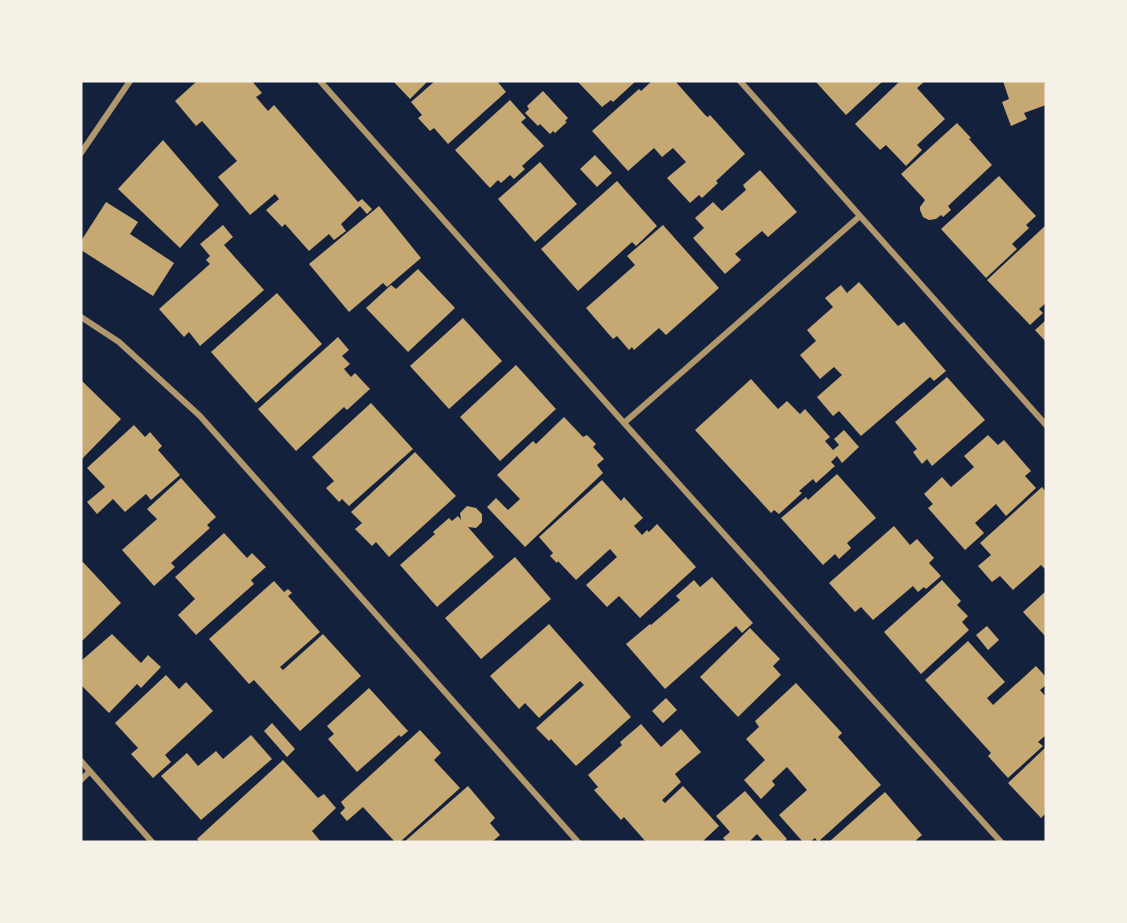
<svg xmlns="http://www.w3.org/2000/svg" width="1127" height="923" font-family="Karla,sans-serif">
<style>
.building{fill:#c6a872}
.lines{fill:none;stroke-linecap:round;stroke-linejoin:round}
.minor{stroke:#b1986c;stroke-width:6}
</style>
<rect width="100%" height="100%" fill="#14213d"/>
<path class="building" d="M197,81h55l10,12 -6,4 12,14 6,-6 84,97 4,-3 10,10 -5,5 -7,-8 -19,18 5,7 -12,9 -5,-6 -20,17 -24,-27 -3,3 -16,-17 13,-11 -4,-5 -25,21 -32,-38 19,-16 -35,-40 -6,5 -21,-25z
M393,81h35l-18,18z
M435,81h62l9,11 -58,52 -14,-16 -4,3 -12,-13 4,-3 -11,-13z
M580,81h56l-23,21 -2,-2 -9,7 -24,-25z
M652,81h23l31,35 2,1 2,-2 35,39 -29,27 2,2 -16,15 -3,-3 -9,8 -23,-25 19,-16 -13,-14 -11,9 -8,-9 -26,23 -36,-40 47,-42 2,2z
M815,81h68l-37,34z
M900,81h25l-8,7 28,31 -28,26 5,5 -16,16 -20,-21 -6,5 -25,-26z
M1003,81h43v24l-22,8 3,6 -16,7 -9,-24 7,-3z
M543,91l25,27 -3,3 2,1 -12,11 -2,-2 -3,3 -10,-10 -2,2 -13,-13 4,-4 -2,-3z
M510,100l16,18 -5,4 23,24 -22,20 3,3 -11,10 -4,-4 -9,8 -3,-3 -8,8 -35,-38z
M957,123l14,15 -2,1 23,26 -44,41 3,4 -8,7 -2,-2 -5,4 -7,1 -6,-3 -3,-7v-3l5,-7 -24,-26z
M163,140l56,65 -39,43 -62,-59z
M595,155l17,18 -15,14 -17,-18z
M540,162l37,42 -42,38 -37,-43z
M760,170l37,42 -29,25 -6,-6 -27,23 6,6 -16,14 -32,-36 11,-10 -9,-10 18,-16 9,9 24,-21 -3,-5z
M999,176l37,40 -10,9 3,3 -17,16 5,5 -31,29 -45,-49z
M617,181l40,45 -21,20 -4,-4 -54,49 -37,-42z
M106,202l32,20 -8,12 44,29 -21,33 -72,-46v-9z
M379,206l42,52 -34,29 -4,-4 -34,29 -40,-48z
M223,225l10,12 -9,8 40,45 -64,56 -11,-14 -5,5 -25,-28 51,-45 -4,-4 4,-4 -10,-12z
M663,225l56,63 -53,47 -7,-7 -25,22 -2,-3 -3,3 -12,-14 -4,3 -27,-31 49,-43 -8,-9z
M1046,225v78l-7,6 4,4 -13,12 -43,-45z
M418,269l37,39 -47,44 -42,-44 25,-23 5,4z
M859,282l39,44 6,-4 42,49 -12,10 -4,-4 -69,59 -22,-25 -6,5 -16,-19 25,-22 -8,-8 -14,12 -20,-24 16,-14 -9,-11 26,-23 -8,-9 16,-13 6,8z
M277,293l45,51 -66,59 -45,-51z
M463,318l39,43 -53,48 -39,-43z
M1046,320v22l-11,-12z
M338,337l11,13 -7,6 8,8 -6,5 7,8 4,-4 15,16 -23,21 -3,-3 -48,44 -38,-42z
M516,365l40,44 -56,52 -40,-44z
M947,377l38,43 -53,46 -5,-7 -5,5 -9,-12 4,-3 -22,-27z
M751,379l27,30 9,-8 13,13 5,-5 25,28 -5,4 8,9 6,-5 -5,-6 10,-9 15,17 -17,16 -5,-7 -6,6 4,4 -19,17 -3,-4 -14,12 3,2 -23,21 -5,-4 -3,3 -76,-83z
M81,380l40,39 -40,41z
M371,403l42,46 -64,57 -7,-7 -3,3 -13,-14 8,-7 -22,-24z
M564,417l19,20 4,-2 9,9 -3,3 11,12 -7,6 6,8 -78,74 -38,-40 9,-9 12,12 12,-11 -23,-24 36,-34 3,3z
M134,425l11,12 5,-5 12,14 -4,4 22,25 -29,25 -5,-6 -21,18 -12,-13 -16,15 -10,-12 18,-15 -18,-19z
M988,435l10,10 6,-5 27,31 -6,5 11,12 -30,28 -10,-12 -21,19 9,10 -19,17 -37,-42 5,-4 -9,-10 18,-17 9,10 23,-20 -10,-11z
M415,452l41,44 -67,61 -13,-15 -4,4 -17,-17 7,-6 -11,-11z
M837,474l39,44 -29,25 4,5 -12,11 -4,-5 -12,11 -42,-47 25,-21 2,3z
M181,478l35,39 -9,8 3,3 -39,35 4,4 -21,19 -32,-36 35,-31 -10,-10z
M602,480l19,21 3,-4 19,21 -9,8 8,9 5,-5 2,2 8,-8 39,43 -56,51 -21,-22 -12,11 -21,-22 31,-28 -7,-8 -34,31 -18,-19 -1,2 -7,-7 3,-3 -14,-16z
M1042,487l4,5v78l-5,-5 -28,25 -13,-14 -8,6 -14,-16 13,-11 -11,-12z
M467,506l9,2 6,6v8l-6,6 -8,-1 26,30 -57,50 -37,-42 35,-31 -2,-2 16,-14 3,3 6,-5 3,4 -1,-7z
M894,526l16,19 7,-6 17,19 -5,5 12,13 -15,13 -2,-2 -6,5 -5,-6 -40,34 -12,-13 -6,5 -26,-29z
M224,533l23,25 5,-5 14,14 -15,13 3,4 -58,51 -18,-20 17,-16 -20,-22z
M515,557l36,42 -70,60 -36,-41z
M83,562l38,41 -40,39v-79z
M712,577l41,46 -11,10 -6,-7 -71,63 -39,-45 24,-20 1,1 29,-25 -4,-4 18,-16 6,7z
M942,580l19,21 -4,4 11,11 -6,6 7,8 -48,44 -37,-42z
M274,581l10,11 4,-3 4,4 -4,3 32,36 -40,35 3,3 40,-36 38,42 -61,55 -46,-51 -5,4 -40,-45z
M1046,591v46l-23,-25z
M549,624l82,93 -55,49 -25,-27 -2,2 -13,-13 48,-43 -4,-4 -41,37 -14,-15 -6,6 -29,-33z
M987,626l12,14 -11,10 -12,-15z
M750,628l30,31 -7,7 8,9 -43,42 -38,-40z
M112,634l29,29 7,-8 13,12 -20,21 -4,-4 -28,29 -28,-28v-24z
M968,641l37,41 -18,16 6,7 43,-39 10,11v8l-6,5 6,7v38l-8,7 5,4 -35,32 -20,-22 3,-3 -66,-73z
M166,675l13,14 7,-7 27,29 -48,44 6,7 -18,16 -22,-24 7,-6 -23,-25z
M796,683l46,50 -4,4 43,48 -63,57 -3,-4 -5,4h-7l-24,-27 28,-25 -20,-23 -15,14 3,4 -14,14 -17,-19 21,-20 -19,-21 13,-12 -4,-6z
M369,688l39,43 -7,6 -2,-2 -42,37 -29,-33 6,-5 -7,-8z
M666,698l11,12 -14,13 -11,-12z
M272,723l23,26 -8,8 -23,-26z
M641,724l20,23 20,-18 20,23 -26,22 6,8 -19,18 3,3 18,-17 36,40 -17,16h-56l-22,-25 -3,3 -27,-30 4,-3 -10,-12 34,-30 -2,-3z
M420,730l21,23 -7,7 26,28 -60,54h-5l-32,-35 -16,14 -7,-8 5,-5 -4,-6z
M251,735l21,24 -71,61 -40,-44 26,-23 11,13 18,-15 7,8z
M1046,747v66l-5,5 -33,-35z
M283,760l35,38 6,-4 12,14 -24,23 9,11h-121l-3,-3z
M468,786l27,32 -5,5 10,12 -8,7h-88z
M745,791l42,48 -4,3h-19l-7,-8 -8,8h-22l-4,-4 7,-6 -14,-16z
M885,792l37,43 -8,7h-85z"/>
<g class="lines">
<path class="minor" d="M320,81l304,342 377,419
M740,81l306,344
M81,153l49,-72
M81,317l38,25 81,74 378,426
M624,423l236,-207
M81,761l71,81
M81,780l9,-9"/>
</g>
<rect width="1127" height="923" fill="none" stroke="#f6f1e7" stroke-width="165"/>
</svg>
